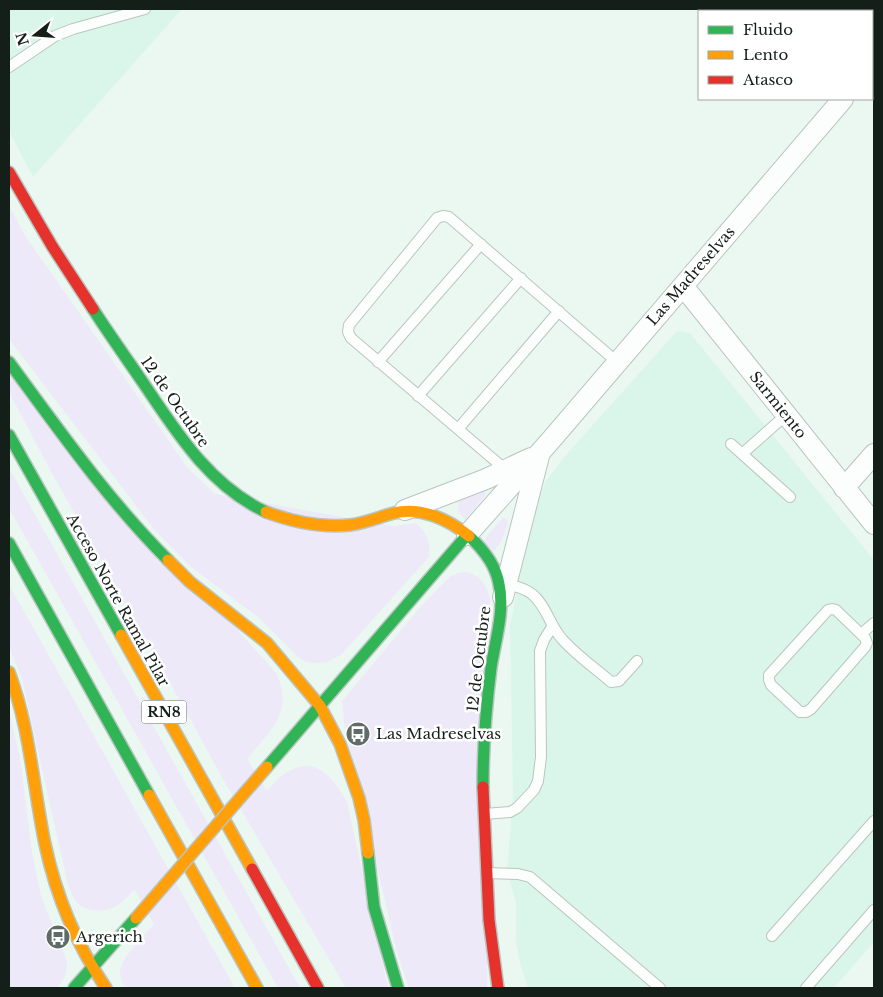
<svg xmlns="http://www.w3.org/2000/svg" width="883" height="997" font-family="'Libre Baskerville',serif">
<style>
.built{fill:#daf6ea}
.green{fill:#eee9f8}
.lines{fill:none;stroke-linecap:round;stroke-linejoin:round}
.lane-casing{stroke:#bac5c0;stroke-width:12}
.street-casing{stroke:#bac5c0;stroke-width:22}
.fast-casing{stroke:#bac5c0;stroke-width:14}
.slow-casing{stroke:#bac5c0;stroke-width:14}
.jam-casing{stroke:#bac5c0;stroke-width:14}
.lane{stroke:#fcfefd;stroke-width:10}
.street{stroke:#fcfefd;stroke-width:20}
.fast{stroke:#30b455;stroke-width:11}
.slow{stroke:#ff9f0a;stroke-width:11}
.jam{stroke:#e5322d;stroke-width:11}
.slow-bridge-casing{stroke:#bac5c0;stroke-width:14;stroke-linecap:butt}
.slow-bridge{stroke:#ff9f0a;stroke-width:11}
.labels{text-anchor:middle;stroke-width:5;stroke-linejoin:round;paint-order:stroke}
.shield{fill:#fff;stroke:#5a625f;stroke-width:1}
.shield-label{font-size:14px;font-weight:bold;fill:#141f1a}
.street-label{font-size:15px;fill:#141f1a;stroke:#fff}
.poi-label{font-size:15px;fill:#141f1a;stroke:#fff;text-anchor:start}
</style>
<rect width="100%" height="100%" fill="#ebf8f2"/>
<path class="built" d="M9,9h173l-149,168 -24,-46z
M677,331l13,2 184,227v382l-40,46h-306l-8,-25 -4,-21v-39l-9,-32 6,-75 -3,-170 18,-95 9,-28 9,-22 18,-24z"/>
<path class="green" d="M9,205l15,29 163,233 28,27 178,32 23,-3c11,9 15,21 13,34l-88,98 -14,7 -11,1 -10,-1 -9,-6 -38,-38 -68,-51 -38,-39 -144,-189z
M9,374l267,299c19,39 -6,57 -29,86l20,32c32,-38 57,-31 80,11l41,186h-42l-126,-214 -27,-50 -144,-256 -40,-76z
M9,468l291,520h-22l-269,-480z
M482,491l4,3 -21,26c-6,-7 -9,-11 -5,-21z
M503,517l5,4c-1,11 -7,22 -14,30l-11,-10z
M466,572c15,4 19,11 24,25l-3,391h-78l-12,-35 -53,-230 -2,-22 80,-96 27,-28 9,-4z
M9,585l20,35 206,368h-109c-3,-5 -6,-9 -6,-15 0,-15 24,-37 34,-49l-19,-34c-5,3 -9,9 -14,13 -12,9 -32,11 -44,0 -4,-5 -6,-12 -9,-18l-46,-206 -13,-32z
M9,711l11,47 12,94 9,44 26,65c0,12 -2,18 -10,27h-48z"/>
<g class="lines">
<defs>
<path id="lane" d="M9,67l46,-31 18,-7 72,-20
M378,362l103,-118
M418,396l103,-118
M458,429l101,-118
M731,444l59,53
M742,454l44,-39
M506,470l-155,-132 -3,-6 1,-7 88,-107 6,-2 6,1 168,145
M507,584c8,2 18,4 25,10 14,11 18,32 30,45 14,16 33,29 49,43l8,-1 18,-20
M832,609l4,1 29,28 2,5 -2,4 -54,62 -5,3h-6l-29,-27 -2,-5v-5l59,-65z
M861,634l13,-11
M484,814l26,-2 7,-4 17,-18 4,-9 3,-24 -1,-106 4,-11 8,-13
M487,873l31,1 12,3 130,111
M772,936l102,-115
M806,988l68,-78"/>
<path id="street" d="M872,66l2,-3
M683,286l191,238
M844,488l30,-34
M405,510l81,-31 45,-21
M467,535l84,-95 292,-341
M503,597l36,-141"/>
<path id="fast" d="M93,309c16,25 34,50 51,75 33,49 66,102 122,128
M9,362c50,68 99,138 159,198
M9,435l112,200
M469,536c14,13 27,30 30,48 6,28 -4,57 -8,84 -5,39 -8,79 -8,119
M9,543l140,252
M267,767l200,-232
M368,853l6,54 24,81
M74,988l62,-70"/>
<path id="slow" d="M266,512c27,10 55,16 84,13 16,-2 29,-8 44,-12 27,-7 55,7 75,23
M168,560l22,22 77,61 53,63 20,38 19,54 5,22 4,33
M121,635l131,234
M9,672c21,56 24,114 36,172 11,52 31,100 61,144
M149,795l108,193"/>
<path id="jam" d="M9,172l43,74 41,63
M483,787l6,133 9,68
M252,869l66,119"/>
</defs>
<use href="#lane" class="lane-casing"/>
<use href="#street" class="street-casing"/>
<use href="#fast" class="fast-casing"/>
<use href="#slow" class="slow-casing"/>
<use href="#jam" class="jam-casing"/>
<use href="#lane" class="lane"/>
<use href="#street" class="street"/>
<use href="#fast" class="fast"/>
<use href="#slow" class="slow"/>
<use href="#jam" class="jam"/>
<defs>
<path id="slow-bridge" d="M136,918l131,-151"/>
</defs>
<use href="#slow-bridge" class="slow-bridge-casing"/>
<use href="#slow-bridge" class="slow-bridge"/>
</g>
<defs>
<symbol id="bus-disc" viewBox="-11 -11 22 22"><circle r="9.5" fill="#5f6b66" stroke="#fff"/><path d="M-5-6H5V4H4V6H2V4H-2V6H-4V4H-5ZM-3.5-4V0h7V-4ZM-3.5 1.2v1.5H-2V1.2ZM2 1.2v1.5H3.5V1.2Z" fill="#fff"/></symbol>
</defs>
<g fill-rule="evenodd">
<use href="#bus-disc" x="344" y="720" width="28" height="28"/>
<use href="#bus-disc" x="44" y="923" width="28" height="28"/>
</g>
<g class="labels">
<rect class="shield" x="141.5" y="700.5" width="45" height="23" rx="4"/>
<g class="shield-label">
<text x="164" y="717">RN8</text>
</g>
<g class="street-label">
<text transform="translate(691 276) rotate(-49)" y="5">Las Madreselvas</text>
<text transform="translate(175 402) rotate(55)" y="5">12 de Octubre</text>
<text transform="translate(778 405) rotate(51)" y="5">Sarmiento</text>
<text transform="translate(118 600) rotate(61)" y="5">Acceso Norte Ramal Pilar</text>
<text transform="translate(479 659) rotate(-83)" y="5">12 de Octubre</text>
</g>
<g class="poi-label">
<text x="376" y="739">Las Madreselvas</text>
<text x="76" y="942">Argerich</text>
</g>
</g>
<rect width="883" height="997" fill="none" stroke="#141f1a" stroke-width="20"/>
<rect x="698" y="10" width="175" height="90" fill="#ffffff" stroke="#a1a5a3"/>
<rect x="708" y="26" width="25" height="8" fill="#30b455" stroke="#a1a5a3"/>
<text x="743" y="35" font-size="15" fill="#141f1a">Fluido</text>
<rect x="708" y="51" width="25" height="8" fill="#ff9f0a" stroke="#a1a5a3"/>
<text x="743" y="60" font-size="15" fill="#141f1a">Lento</text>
<rect x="708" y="76" width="25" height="8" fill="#e5322d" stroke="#a1a5a3"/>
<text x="743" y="85" font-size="15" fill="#141f1a">Atasco</text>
<g transform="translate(35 35) rotate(253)" stroke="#ffffff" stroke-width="4" paint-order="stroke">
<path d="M0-4L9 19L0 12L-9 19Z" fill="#141f1a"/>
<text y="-8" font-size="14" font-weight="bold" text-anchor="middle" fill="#141f1a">N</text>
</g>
</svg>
